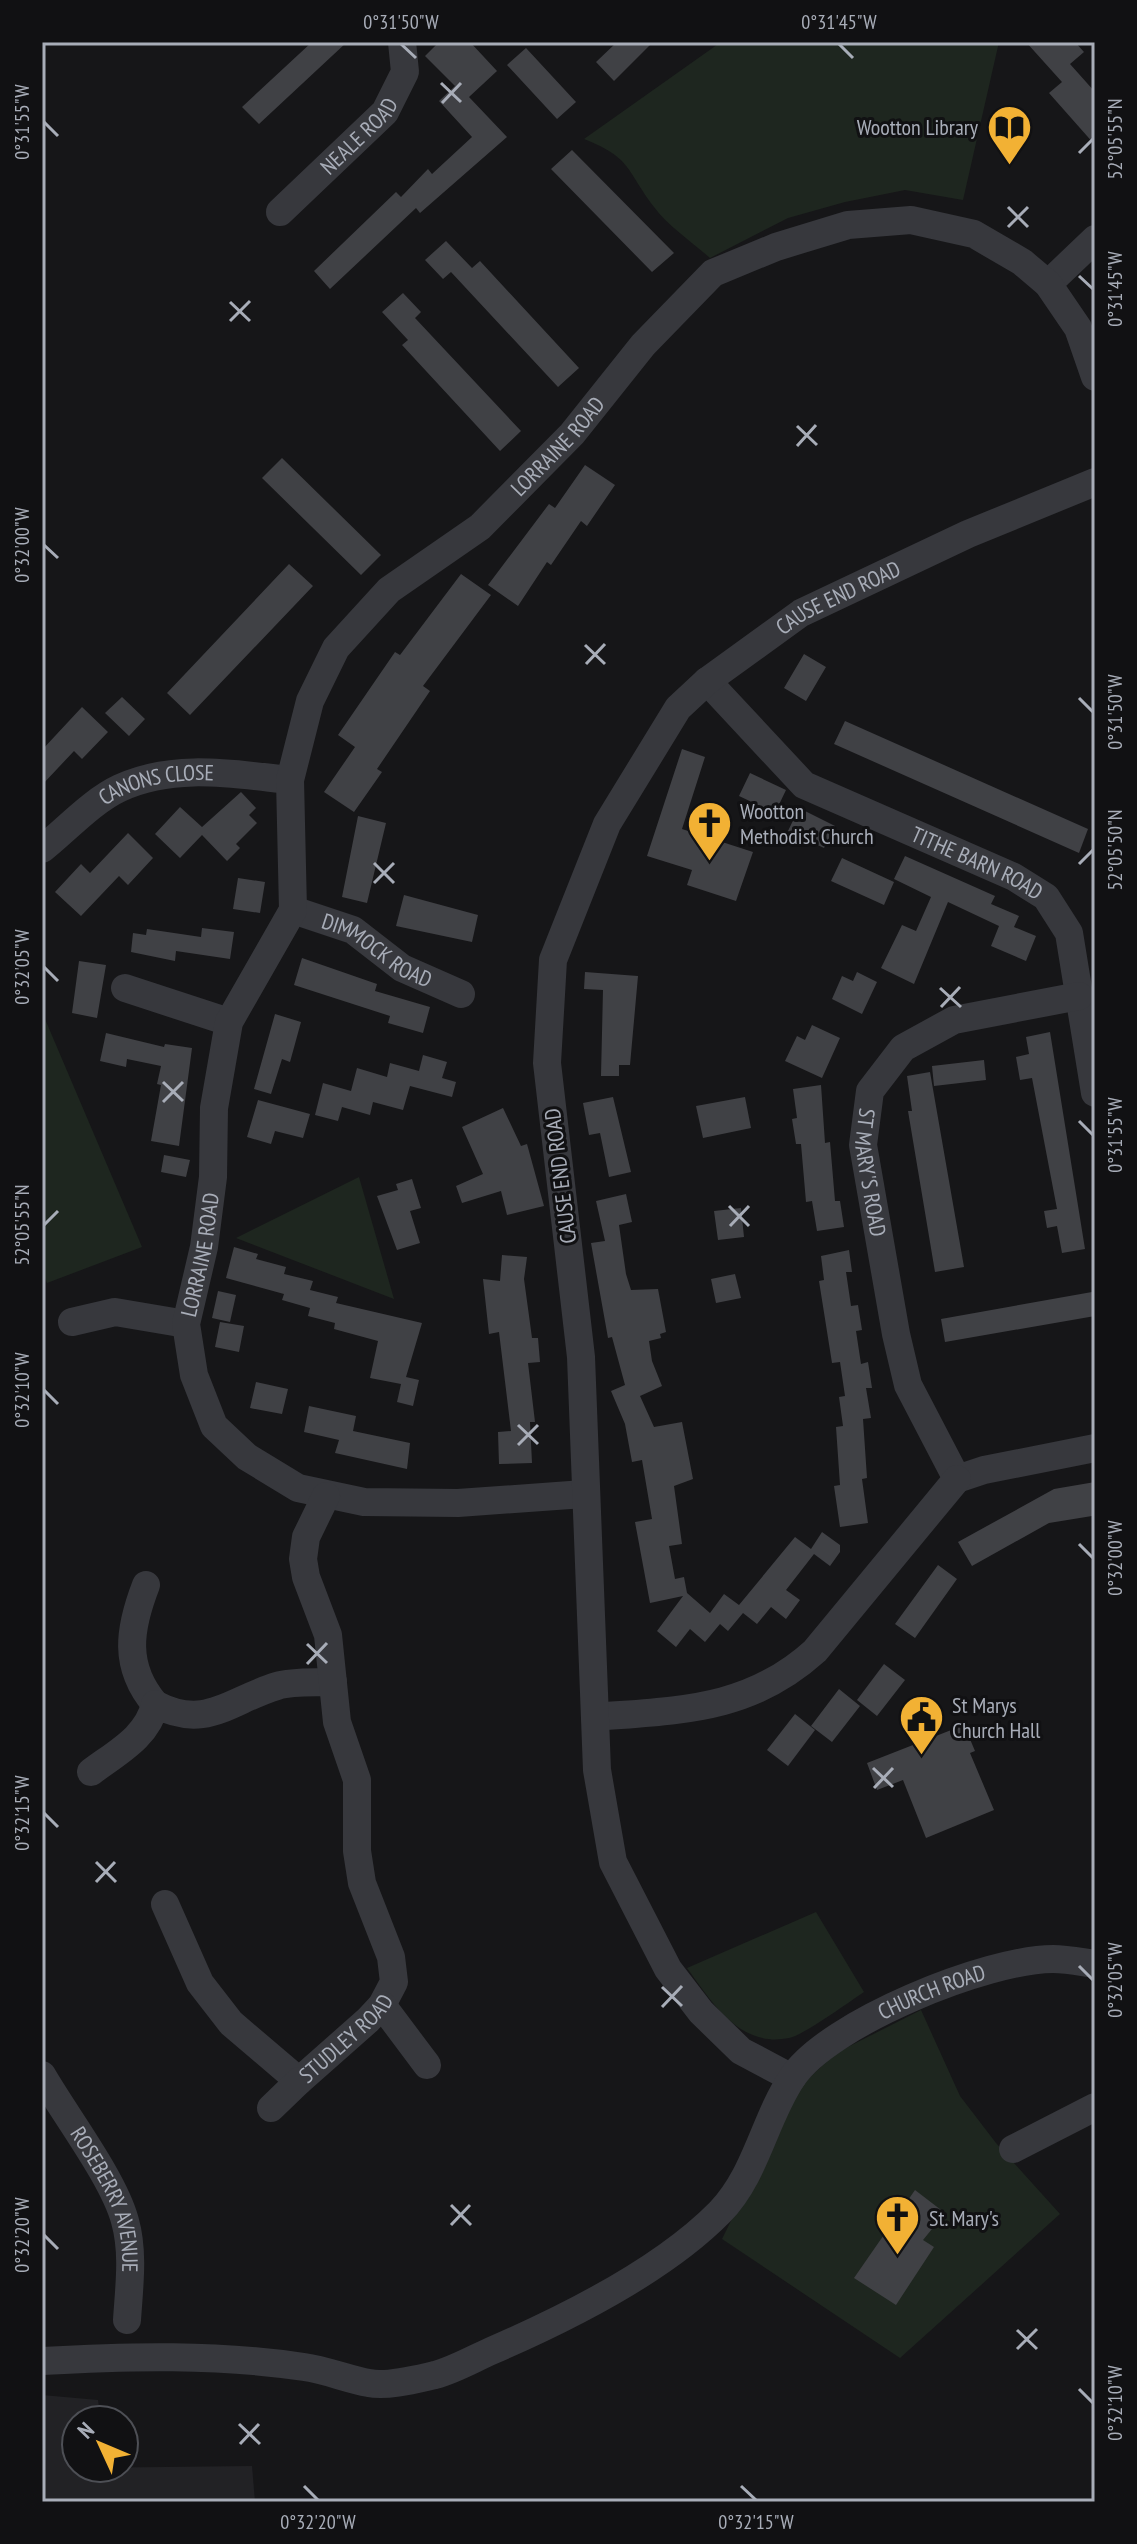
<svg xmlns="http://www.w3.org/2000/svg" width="1137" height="2544" font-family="'PT Sans Narrow',sans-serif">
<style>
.built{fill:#222225}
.green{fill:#1e261f}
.building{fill:#404145}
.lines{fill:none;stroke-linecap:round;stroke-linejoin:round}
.minor{stroke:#37383d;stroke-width:28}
.ticks{fill:none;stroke:#a8adb8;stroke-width:3}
.labels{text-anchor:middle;stroke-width:6;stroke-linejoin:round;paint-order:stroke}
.poi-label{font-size:22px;fill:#a8adb8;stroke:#111113;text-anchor:start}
.street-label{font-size:22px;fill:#a8adb8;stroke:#111113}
.neatline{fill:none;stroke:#a8adb8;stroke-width:3}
.ticks-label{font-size:20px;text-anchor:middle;fill:#a8adb8}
</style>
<rect width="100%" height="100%" fill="#161618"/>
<path class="built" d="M42,2395l56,5 3,20h-25v48l176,-2 3,36h-213z"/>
<path class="green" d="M721,42h278l-36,158 -58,-10 -60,12 -57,16 -78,40c-18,-16 -42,-32 -56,-51 -28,-37 -22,-49 -70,-68z
M42,1012l100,235 -95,36 -5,-11z
M359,1177l35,122 -158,-61z
M816,1912l48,80c-15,10 -60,43 -75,46 -50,10 -77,-36 -102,-70z
M921,2010l39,86 36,47 64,71 -160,144 -178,-119 74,-149 40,-37z"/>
<path class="building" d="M312,42h35l-88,82 -17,-17z
M439,42h31l27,29 -28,26 38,40 -87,76 -4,-5 -86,81 -16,-18 82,-79 5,5 27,-28 4,5 40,-37 -33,-36 16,-15 -30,-30z
M617,42h36l-39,39 -18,-19z
M1026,42h49l9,10 -14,12 25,28v53l-46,-52 13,-11z
M526,48l50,54 -19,17 -50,-54z
M572,150l102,103 -22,19 -101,-103z
M446,241l26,27 8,-7 99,107 -21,19 -107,-115 -8,7 -18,-19z
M403,293l18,19 -6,6 106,113 -21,20 -98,-106 6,-5 -26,-28z
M282,458l99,97 -20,20 -99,-97z
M585,465l30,20 -28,41 -6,-5 -30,44 -4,-3 -29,44 -30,-21 61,-81 6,4z
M289,564l24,22 -123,129 -23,-22z
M461,574l30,21 -68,91 7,5 -53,78 5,3 -28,40 -30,-20 31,-45 -17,-12 57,-83 5,3z
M804,654l22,13 -20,34 -22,-13z
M122,697l23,22 -16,17 -24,-23z
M82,707l26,25 -26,27 -8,-8 -32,34v-35z
M845,721l243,108 -9,24 -245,-109z
M682,749l23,8 -23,72 71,23 -17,49 -49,-16 5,-15 -45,-14z
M750,773l36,17 -11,23 -36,-17z
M241,792l15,16 -7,7 8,8 -21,21 4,4 -13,13 -25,-26 -22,23 -25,-24 25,-27 22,20z
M799,808l36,18 -11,22 -36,-17z
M358,816l28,7 -19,80 -25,-6z
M128,833l25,25 -25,27 -9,-9 -38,40 -26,-24 26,-28 9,9z
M905,856l90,40 -4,8 28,12 -5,11 22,9 -10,25 -35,-15 8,-20 -51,-24 -34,82 -33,-16 21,-43 14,6 15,-34 -37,-18z
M842,858l52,24 -10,23 -53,-24z
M238,878l27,4 -5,31 -27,-4z
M404,895l74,20 -6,27 -76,-16z
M202,928l32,4 -4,27 -54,-8 -1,10 -44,-9 2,-19 13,2 1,-6 54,8z
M302,958l75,26 -2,7 55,16 -7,26 -35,-10 2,-7 -96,-31z
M79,961l27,4 -9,53 -25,-5z
M585,972l53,4 -8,89h-11v11h-18l2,-86 -19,-1z
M857,972l20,10 -15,32 -30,-15 10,-23 11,5z
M275,1014l26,8 -11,40 -8,-3 -11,35 -17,-5z
M812,1025l28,13 -18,40 -37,-17 12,-25 8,4z
M1050,1032l35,217 -23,4 -5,-27 -10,2 -3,-17 13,-2 -25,-131 -12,2 -4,-23 13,-3 -3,-17z
M106,1033l58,14 1,-3 27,4 -13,98 -28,-5 10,-56 -4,-1 4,-18 -34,-7 -1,8 -26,-6z
M423,1055l24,7 -5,16 14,4 -4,15 -42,-11 -7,24 -30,-8 -3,13 -28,-8 -4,14 -23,-6 8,-32 28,8 6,-23 30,9 3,-14 29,8z
M984,1060l2,20 -52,6 -2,-20z
M930,1072l34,195 -29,5 -27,-161h4l-5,-35z
M821,1085l4,58 5,-1 5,59h5l4,26 -27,4 -5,-30 -6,1 -5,-58h-5l-4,-25 5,-1 -4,-29z
M613,1097l18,75 -22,5 -9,-44 -11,2 -6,-32z
M745,1097l6,31 -48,10 -7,-32z
M258,1100l52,14 -7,24 -28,-7 -4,13 -24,-7z
M503,1108l18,38 6,-2 17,62 -37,9 -6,-24 -39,12 -6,-17 27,-12 -21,-47z
M164,1155l26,5 -4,17 -25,-5z
M412,1179l9,29 -11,3 10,32 -23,7 -20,-54 21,-6 -2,-6z
M626,1194l6,28 -13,3 7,49 5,16 27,-1 8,43 -6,2 1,4 -12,3 3,20 10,25 -22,10 14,31 28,-5 11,57 -19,7 8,58 -13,2 6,33 9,-2 3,16 23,20 14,-19 15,11 56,-68 16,12 11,-17 18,13v7l-10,14 -16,-12 -28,36 14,10 -14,19 -15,-12 -14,17 -14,-11 -15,18 -8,-7 -15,18 -15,-13 -14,18 -19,-16 26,-35 -33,7 -15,-81 17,-3 -10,-59 -10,2 -7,-38 -14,-33 14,-6 -13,-48 -4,1 -17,-95 14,-2 -9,-40z
M741,1208l3,29 -26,3 -4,-29z
M234,1247l24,7 -2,5 30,8 -2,7 29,7 -3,9 28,7 -2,6 86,20 -16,54 13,3 -6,26 -16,-4 4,-18 -31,-6 8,-37 -44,-12 1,-6 -27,-7 2,-8 -28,-8 2,-6 -58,-16z
M849,1250l3,22h-6l5,34 7,-1 4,25 -6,1 5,33 7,-2 4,26h-6l5,30 -8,1 4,59 -5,1 6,44 -28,4 -6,-41 6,-1 -4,-58 7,-1 -4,-29 6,-1 -5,-34 -8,1 -13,-82 5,-1 -3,-24z
M502,1255l25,2 -3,22 8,59h6l2,24 -12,1 7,59h-5l2,41 -33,1 -1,-32 13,-1 -12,-99 -10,2 -6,-55 17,2z
M735,1274l6,24 -25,5 -5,-24z
M218,1291l18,4 -6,27 -18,-4z
M1092,1292l3,24 -150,26 -4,-23z
M220,1322l24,4 -5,26 -24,-5z
M256,1382l32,7 -6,25 -32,-6z
M309,1406l47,10 -3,15 57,12 -3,26 -72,-16 4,-13 -35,-8z
M1095,1482l-3,34 -43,7 -77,43 -14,-24 96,-53z
M938,1565l19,14 -42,59 -20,-14z
M884,1664l21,16 -28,36 -20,-16z
M839,1689l21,17 -28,36 -21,-16z
M795,1714l20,16 -27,36 -21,-16z
M964,1725l11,26 -5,2 24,57 -68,28 -23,-58 -26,10 -10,-27z
M915,2190l30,23 -22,27 11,7 -38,58 -42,-27z"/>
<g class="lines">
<g class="minor">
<path id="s1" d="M280,212l105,-100 20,-40 -3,-30"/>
<path d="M1048,284l47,-45"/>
<path id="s2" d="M707,681l97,104 210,92 32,20 23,36 26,160"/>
<path id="s3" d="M42,849c24,-19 50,-48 78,-61 54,-25 113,-14 170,-8"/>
<path id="s4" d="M293,910l60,20 49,38 59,26"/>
<path d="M125,988l104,34"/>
<path id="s5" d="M1079,996l-125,24 -51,28 -33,43 -7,54 33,189 12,51 49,94 27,-9 111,-22"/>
<path d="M72,1322l43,-10 71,12"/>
<path id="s6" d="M584,1494l-126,9 -94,-1 -66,-14 -51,-31 -33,-31 -20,-51 -8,-51 18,-77 9,-70 1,-69 15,-86 64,-112 -3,-130 20,-79 26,-53 53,-58 91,-63 92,-93 71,-89 70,-72 63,-26 72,-22 63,-5 63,14 48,28 26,22 30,44 17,49"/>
<path d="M146,1585c-17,44 -23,81 9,119"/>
<path d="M595,1717c84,-7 154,-6 220,-66l142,-172"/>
<path d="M91,1772c25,-19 57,-35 64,-68 51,27 75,-4 122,-18 17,-5 38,-3 56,-4"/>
<path id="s7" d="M165,1904l35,79 31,40 68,58 69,-61 14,-15 12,-23 -3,-25 -29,-74 -5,-32v-71l-20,-58 -9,-87 -22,-58 -3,-18 3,-22 20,-41"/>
<path d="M382,2005l45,60"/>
<path id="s8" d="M42,2075c23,40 72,104 83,146 9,32 4,67 2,99"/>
<path id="s9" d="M792,2078l-51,-27 -40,-39 -33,-43 -55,-107 -16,-92 -16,-413 -34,-294 6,-103 54,-136 71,-116 29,-27 94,-68 167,-79 127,-52"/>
<path d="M271,2108l28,-27"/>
<path d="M1013,2149l82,-42"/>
<path id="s10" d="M42,2361c87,-5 175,-7 262,6 22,3 43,12 65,16 18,4 48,-4 66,-8 19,-5 38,-16 56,-24 74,-32 172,-81 229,-139 36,-37 44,-92 72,-134 36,-55 196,-119 261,-119 14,0 28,3 42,5"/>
</g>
</g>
<path class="ticks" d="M401,44l15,14M839,44l14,14M441,83l20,19M442,103l19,-20M44,122l14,14M1079,153l14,-14M1008,207l20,20M1008,227l20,-20M1079,276l14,13M230,302l20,19M230,321l20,-20M797,426l20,19M797,446l19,-21M44,545l14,13M585,645l20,19M586,664l19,-20M1079,698l14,14M374,863l20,20M1079,864l14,-14M374,883l20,-20M44,967l14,14M940,988l21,19M941,1007l19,-20M163,1082l20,19M163,1102l20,-20M1079,1121l14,14M729,1206l20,20M44,1225l14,-14M730,1226l19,-20M44,1390l14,14M518,1425l20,19M518,1445l20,-20M1079,1544l14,14M307,1644l20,19M307,1664l20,-21M873,1768l20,19M874,1788l19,-20M44,1813l14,14M96,1862l20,20M96,1882l19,-20M1079,1966l14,14M662,1987l20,19M662,2007l20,-21M451,2205l20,20M451,2225l19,-20M44,2235l14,14M1017,2330l20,19M1017,2349l20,-20M1079,2389l14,14M239,2424l21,20M240,2444l19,-20M304,2486l14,14M741,2486l15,14"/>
<defs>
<symbol id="library-pin" viewBox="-11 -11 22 30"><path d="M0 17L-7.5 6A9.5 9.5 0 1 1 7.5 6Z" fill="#f2b134" stroke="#111113"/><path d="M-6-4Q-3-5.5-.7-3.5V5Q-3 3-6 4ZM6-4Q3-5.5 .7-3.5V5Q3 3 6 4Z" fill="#111"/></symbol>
<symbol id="church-pin" viewBox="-11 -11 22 30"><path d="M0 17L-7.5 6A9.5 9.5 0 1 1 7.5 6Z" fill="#f2b134" stroke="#111113"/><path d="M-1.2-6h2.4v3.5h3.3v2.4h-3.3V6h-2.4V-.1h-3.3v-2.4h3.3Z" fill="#111"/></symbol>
<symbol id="civic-pin" viewBox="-11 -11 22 30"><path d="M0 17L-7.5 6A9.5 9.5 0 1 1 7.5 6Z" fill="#f2b134" stroke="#111113"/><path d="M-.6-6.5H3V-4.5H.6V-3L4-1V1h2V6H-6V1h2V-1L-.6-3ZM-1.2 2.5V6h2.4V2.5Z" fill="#111"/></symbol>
</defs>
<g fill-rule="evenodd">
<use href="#library-pin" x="984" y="102" width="51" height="69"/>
<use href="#church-pin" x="684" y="798" width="51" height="69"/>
<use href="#civic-pin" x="896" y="1692" width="51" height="69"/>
<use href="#church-pin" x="872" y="2192" width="51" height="69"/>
</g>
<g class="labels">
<g class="poi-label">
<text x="978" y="135" text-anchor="end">Wootton Library</text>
<text x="740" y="819">Wootton<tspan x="740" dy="25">Methodist Church</tspan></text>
<text x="952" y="1713">St Marys<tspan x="952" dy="25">Church Hall</tspan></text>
<text x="929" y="2226">St. Mary's</text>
</g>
<g class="street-label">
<text dy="8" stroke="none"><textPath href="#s1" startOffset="110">NEALE ROAD</textPath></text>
<text dy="8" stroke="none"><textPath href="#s6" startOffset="1506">LORRAINE ROAD</textPath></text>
<text dy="8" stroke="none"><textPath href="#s9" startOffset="1672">CAUSE END ROAD</textPath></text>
<text dy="8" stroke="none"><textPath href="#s3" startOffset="136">CANONS CLOSE</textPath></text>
<text dy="8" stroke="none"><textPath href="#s2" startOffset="332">TITHE BARN ROAD</textPath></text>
<text dy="8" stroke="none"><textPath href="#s4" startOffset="94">DIMMOCK ROAD</textPath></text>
<text dy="8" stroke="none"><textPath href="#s5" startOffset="322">ST MARY'S ROAD</textPath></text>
<text transform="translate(560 1176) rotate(-97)" y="8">CAUSE END ROAD</text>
<text dy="8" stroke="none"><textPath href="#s6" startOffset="570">LORRAINE ROAD</textPath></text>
<text dy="8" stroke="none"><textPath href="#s10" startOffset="1046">CHURCH ROAD</textPath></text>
<text dy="8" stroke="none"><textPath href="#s7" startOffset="290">STUDLEY ROAD</textPath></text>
<text dy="8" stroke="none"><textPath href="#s8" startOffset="142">ROSEBERRY AVENUE</textPath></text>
</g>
</g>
<rect width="1137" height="2544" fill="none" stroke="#111113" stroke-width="88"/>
<g transform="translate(100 2444) rotate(314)"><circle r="38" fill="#111113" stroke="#4d4f55" stroke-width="2"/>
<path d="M0-6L14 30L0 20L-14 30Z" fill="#f2b134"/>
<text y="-12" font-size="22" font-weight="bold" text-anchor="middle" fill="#a8adb8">N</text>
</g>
<rect x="44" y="44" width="1049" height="2456" class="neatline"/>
<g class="ticks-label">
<text x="401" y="29">0°31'50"W</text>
<text x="839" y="29">0°31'45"W</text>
<text transform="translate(22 122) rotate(-90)" y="7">0°31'55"W</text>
<text transform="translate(1115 139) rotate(-90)" y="7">52°05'55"N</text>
<text transform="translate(1115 289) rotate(-90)" y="7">0°31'45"W</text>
<text transform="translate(22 545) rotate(-90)" y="7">0°32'00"W</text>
<text transform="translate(1115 712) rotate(-90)" y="7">0°31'50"W</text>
<text transform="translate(1115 850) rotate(-90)" y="7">52°05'50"N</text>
<text transform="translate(22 967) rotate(-90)" y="7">0°32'05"W</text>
<text transform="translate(1115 1135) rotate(-90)" y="7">0°31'55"W</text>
<text transform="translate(22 1225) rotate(-90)" y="7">52°05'55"N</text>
<text transform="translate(22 1390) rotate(-90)" y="7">0°32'10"W</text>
<text transform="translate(1115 1558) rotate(-90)" y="7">0°32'00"W</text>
<text transform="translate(22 1813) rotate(-90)" y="7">0°32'15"W</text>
<text transform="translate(1115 1980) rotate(-90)" y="7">0°32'05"W</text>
<text transform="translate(22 2235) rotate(-90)" y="7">0°32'20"W</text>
<text transform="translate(1115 2403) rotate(-90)" y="7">0°32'10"W</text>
<text x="318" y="2529">0°32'20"W</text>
<text x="756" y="2529">0°32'15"W</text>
</g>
</svg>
